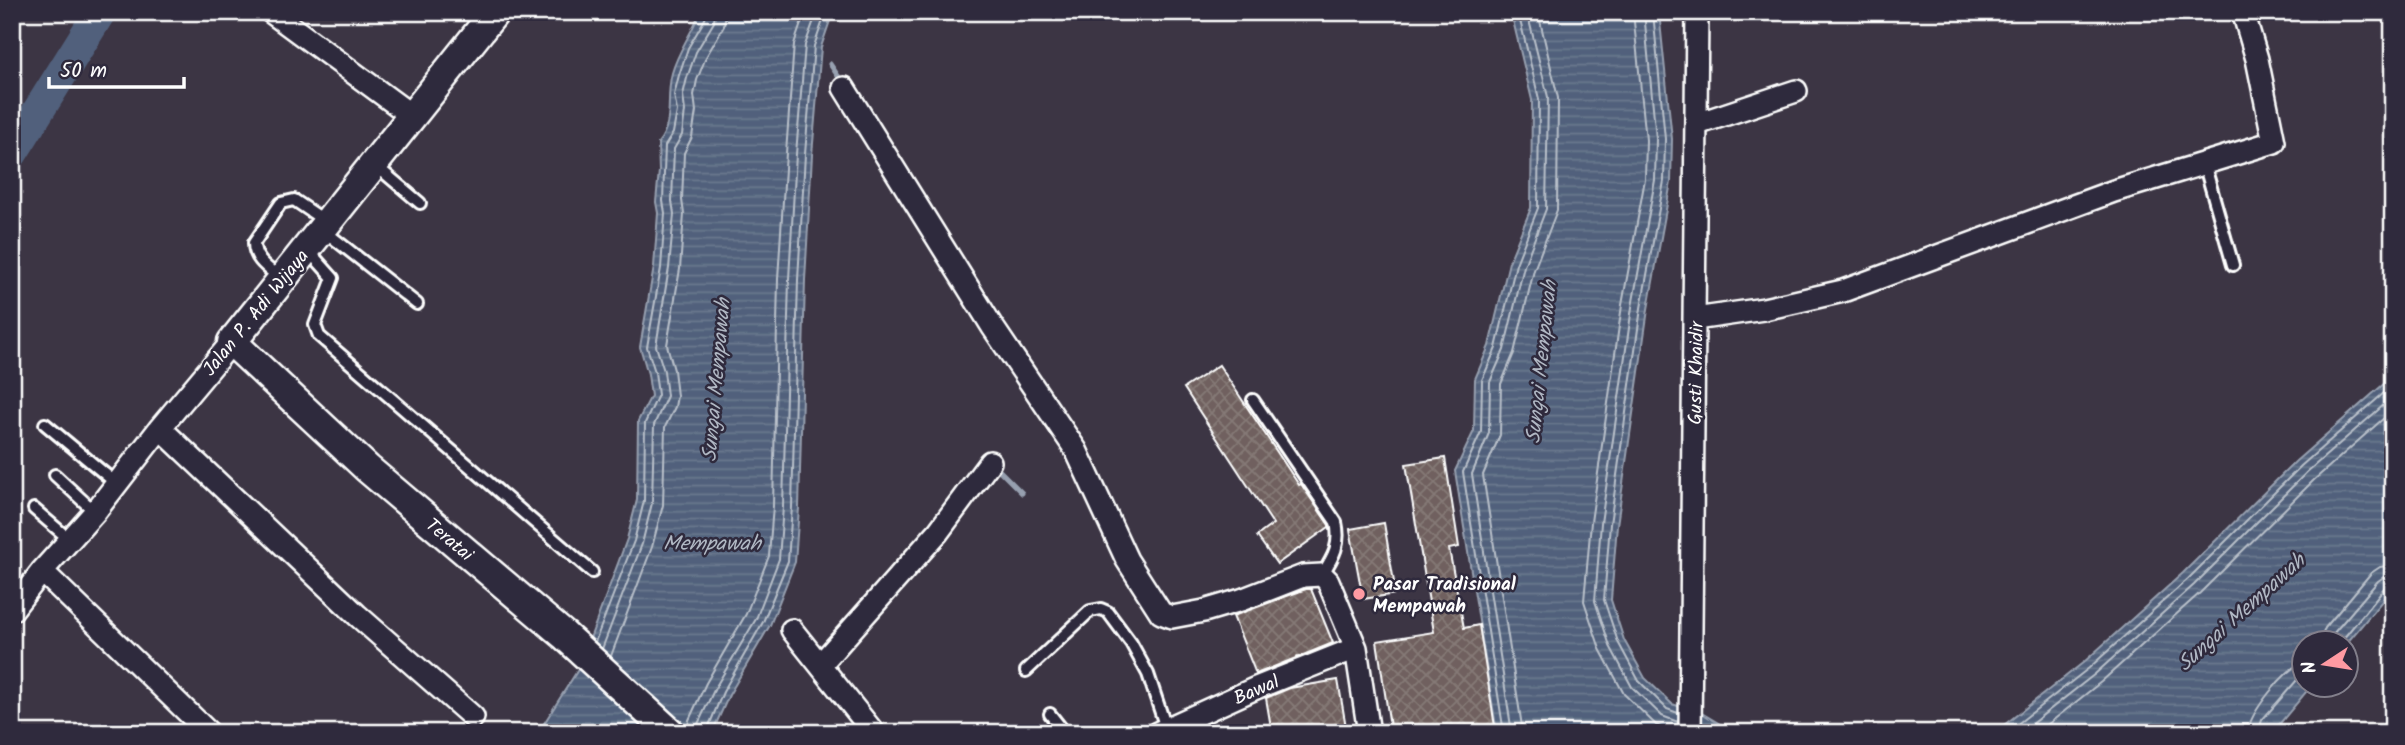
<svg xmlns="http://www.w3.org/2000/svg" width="2405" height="745" font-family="Kalam,sans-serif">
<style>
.water{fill:url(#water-rules);stroke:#97a0b0;stroke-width:2}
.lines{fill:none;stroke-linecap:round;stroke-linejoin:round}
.shore{stroke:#b9c0ca;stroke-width:2}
.stream{stroke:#97a0b0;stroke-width:5}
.river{stroke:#51617b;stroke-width:32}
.building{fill:url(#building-cross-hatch);stroke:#fff;stroke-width:2}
.lane-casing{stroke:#fff;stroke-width:16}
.street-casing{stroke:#fff;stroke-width:26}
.secondary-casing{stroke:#fff;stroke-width:33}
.lane{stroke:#2f2a3d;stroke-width:10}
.street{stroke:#2f2a3d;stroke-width:21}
.secondary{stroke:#2f2a3d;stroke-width:28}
.poi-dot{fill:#ff9aa2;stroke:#2f2a3d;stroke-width:2.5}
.labels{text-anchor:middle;stroke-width:5;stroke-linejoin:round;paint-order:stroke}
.street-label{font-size:19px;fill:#fff;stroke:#2f2a3d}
.poi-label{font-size:19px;font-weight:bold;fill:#fff;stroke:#2f2a3d;text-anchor:start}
.water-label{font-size:21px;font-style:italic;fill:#b1b8c4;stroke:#2f2a3d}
</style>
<defs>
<pattern id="water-rules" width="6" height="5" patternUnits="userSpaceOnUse" patternTransform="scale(1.75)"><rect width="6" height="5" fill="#51617b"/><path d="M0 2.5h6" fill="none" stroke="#6b798f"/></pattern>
<pattern id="building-cross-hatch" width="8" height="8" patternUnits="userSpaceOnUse" patternTransform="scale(1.75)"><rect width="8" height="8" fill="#70615e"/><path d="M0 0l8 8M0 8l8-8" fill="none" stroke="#857976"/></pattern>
</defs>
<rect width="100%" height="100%" fill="#3c3544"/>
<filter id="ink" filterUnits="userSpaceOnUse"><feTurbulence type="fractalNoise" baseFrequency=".0143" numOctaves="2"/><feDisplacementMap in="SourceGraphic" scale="14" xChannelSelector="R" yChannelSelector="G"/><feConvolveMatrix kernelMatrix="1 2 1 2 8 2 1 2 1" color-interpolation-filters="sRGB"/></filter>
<g filter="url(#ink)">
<path class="water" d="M700,12h133l-12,35 -9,108 -7,125 -6,228 -4,54 -25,63 -41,70 -17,38h-174l41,-65 48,-129 10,-39 1,-79 13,-25 -3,-22 -8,-27 14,-80 4,-54 -2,-11 3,-31 -1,-28c17,-21 7,-45 14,-70 6,-22 20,-40 28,-61z
M1511,12h148l13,127 -1,43 -23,127 -31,216 -6,75 13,40 21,38 27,26 31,10 32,19h-238l-42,-262 19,-40 1,-52 14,-33 20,-84 22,-54 1,-108z
M2393,376v212l-47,56h-42v42h7l-39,47h-278l90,-71 99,-89 113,-112z"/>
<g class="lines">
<path class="shore" d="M1633,12l13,128 -1,39 -23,126 -31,217 -7,79 16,48 24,45 32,31 19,8
M1644,12l12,127 -1,41 -23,127 -31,216 -6,78 15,45 22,41 30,29 16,6
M1653,12l12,127 -1,42 -23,127 -31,216 -6,76 14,42 21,39 28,28 11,4
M595,642l39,-101 10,-40 1,-78 13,-28 -3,-23 -8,-25 14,-79 4,-55 -2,-12 2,-55 8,-13 4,-22 -3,-16 5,-20 9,-27 17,-29 2,-7
M2319,644l6,-16 46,-55 9,-6 13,-2
M2330,644l3,-10 45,-53 7,-5 8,-1
M2339,644l46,-57 8,-3
M602,649l40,-105 10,-41 2,-78 13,-29 -3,-25 -8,-25 13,-78 5,-54 -2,-13 2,-52 8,-14 3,-24 -2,-16 4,-17 9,-26 18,-30 1,-10
M611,656l41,-109 11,-42 2,-78 10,-20 2,-11 -3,-26 -7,-25 13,-76 4,-55 -2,-14 2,-47 8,-16 4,-26 -2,-16 3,-15 9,-23 18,-31 2,-14
M687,733l2,-13 17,-37 40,-69 23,-58 4,-50 5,-227 8,-126 8,-109 11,-32
M697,733l1,-9 17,-36 41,-69 23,-60 4,-52 6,-228 7,-125 9,-109 12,-33
M706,733l17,-41 40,-70 25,-61 4,-54 6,-227 7,-126 9,-108 12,-34
M1504,733l-41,-261 18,-40 1,-52 14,-32 20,-84 22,-56 1,-109 -21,-87
M1512,733l-40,-259 17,-41 1,-51 14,-32 20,-84 22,-57 2,-112 -21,-85
M1523,733l-40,-258 17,-40 1,-51 13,-31 20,-83 23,-60 1,-112 -20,-86
M2006,733l83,-65 99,-89 113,-113 92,-81
M2020,733l75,-59 99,-89 113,-113 86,-75
M2037,733l64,-51 99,-89 114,-113 79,-70
M2248,733c0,-19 38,-65 56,-72
M2258,733l4,-13 42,-48"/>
<path class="stream" d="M830,64l14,21
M996,467l26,26"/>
<path class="river" d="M12,153l88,-141"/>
</g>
<path class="building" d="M1219,365l80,120 2,-1 28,41v2l-52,37 -20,-28 16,-12 -89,-136z
M1445,458l14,89 -10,2 15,79 15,-3 17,108h-105l-14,-92 57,-9 -28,-168z
M1384,523l12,71 -33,5 -13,-70z
M1306,589h5l22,54 -77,31 -23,-58z
M1338,680l9,53h-75l-6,-35 24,-10z"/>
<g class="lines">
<defs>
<path id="lane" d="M2204,163l29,102
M374,164l46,39
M323,230l94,74
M308,250l25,28 -18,47 4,11 273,236
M280,278c-12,-10 -26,-18 -26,-35l27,-40 13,-3 31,21
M1253,400l83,122c5,22 -2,34 -14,53
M45,424l72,60
M55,475l40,37
M34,509l36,31
M1026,671l64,-60 11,-2 7,3 23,31 17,31 18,54
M1050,714l15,19"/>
<path id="street" d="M271,12l141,104
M844,88l148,238 84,124 51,110 34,53 11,4 32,-6 37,-11 62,-24 19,-1 6,6 28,67 13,85
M1697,124l99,-33
M1695,319l69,-10 79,-18 271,-100 160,-49 -17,-83 -14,-47
M160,428l197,187 116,102
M42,571l167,162
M12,610l30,-39 53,-59 65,-84 72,-86
M792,630l82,103
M820,665l118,-133 52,-70
M1157,733l99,-45 100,-40
M1690,733l7,-721"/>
<path id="secondary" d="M495,12l-263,330 136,127 196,166 107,98"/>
</defs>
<use href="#lane" class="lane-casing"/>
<use href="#street" class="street-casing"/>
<use href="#secondary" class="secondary-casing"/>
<use href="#lane" class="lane"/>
<use href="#street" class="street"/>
<use href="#secondary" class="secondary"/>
</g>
</g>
<circle class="poi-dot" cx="1359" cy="594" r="7"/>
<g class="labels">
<g class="street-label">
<text transform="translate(255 312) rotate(-51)" y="7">Jalan P. Adi Wijaya</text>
<text transform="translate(1695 373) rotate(-89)" y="7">Gusti Khaidir</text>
<text transform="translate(450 539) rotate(40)" y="7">Teratai</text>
<text transform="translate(1256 689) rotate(-23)" y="7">Bawal</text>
</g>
<g class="poi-label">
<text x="1373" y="590">Pasar Tradisional<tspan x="1373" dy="22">Mempawah</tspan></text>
</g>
<g class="water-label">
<text transform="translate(1541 362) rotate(-84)" y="7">Sungai Mempawah</text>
<text transform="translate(716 380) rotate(-85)" y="7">Sungai Mempawah</text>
<text x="712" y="550">Mempawah</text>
<text transform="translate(2241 612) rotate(-42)" y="7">Sungai Mempawah</text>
</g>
</g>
<rect width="2405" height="745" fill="none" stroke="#2f2a3d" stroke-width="42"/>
<rect x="21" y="21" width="2363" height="703" fill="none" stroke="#fff" stroke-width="2.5" filter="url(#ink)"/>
<g transform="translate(2325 664) rotate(258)"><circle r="33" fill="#2f2a3d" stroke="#827f8b" stroke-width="2"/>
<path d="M0-5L12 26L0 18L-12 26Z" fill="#ff9aa2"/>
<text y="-10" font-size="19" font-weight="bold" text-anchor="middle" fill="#ffffff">N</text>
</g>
<path d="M49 77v10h135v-10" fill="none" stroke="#ffffff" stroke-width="3.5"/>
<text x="60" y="77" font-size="21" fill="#ffffff" stroke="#2f2a3d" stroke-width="5" paint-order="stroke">50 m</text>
</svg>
